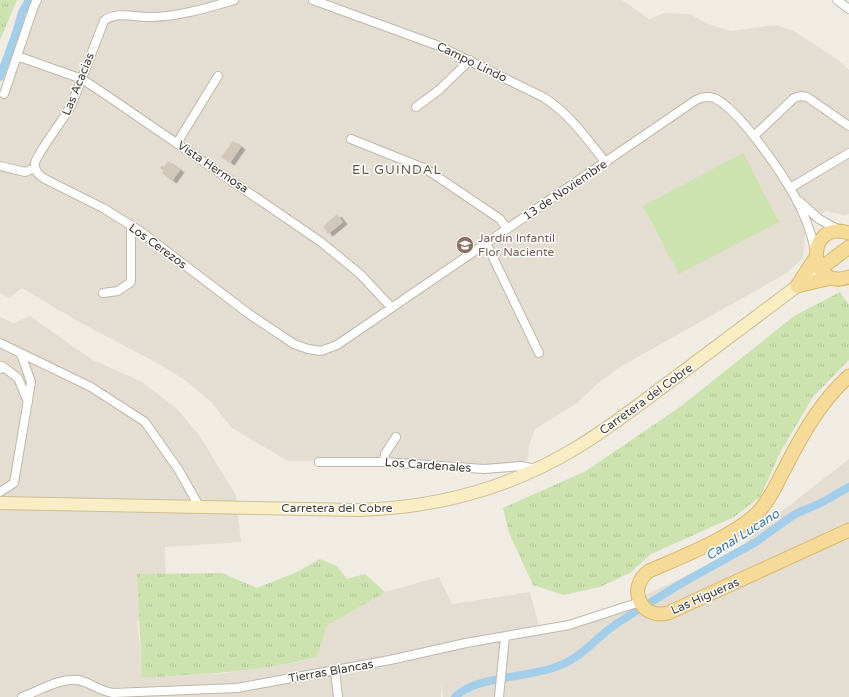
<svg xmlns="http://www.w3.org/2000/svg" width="849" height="697" font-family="'Varela Round',sans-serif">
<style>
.residential{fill:#e4ded2}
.grass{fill:url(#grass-tufts)}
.garden{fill:#cce2af}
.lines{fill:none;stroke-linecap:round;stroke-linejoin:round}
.canal{stroke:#a3ceea;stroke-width:8}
.building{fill:#d1c8ba;filter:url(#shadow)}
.street-casing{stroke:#beb7aa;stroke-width:10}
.secondary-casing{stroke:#cdbf96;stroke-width:14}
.primary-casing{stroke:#dab768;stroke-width:15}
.street{stroke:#fff;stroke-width:8}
.secondary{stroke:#faedc4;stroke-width:12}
.primary{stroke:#f6da97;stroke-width:13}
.labels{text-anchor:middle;stroke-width:3;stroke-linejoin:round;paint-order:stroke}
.street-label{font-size:12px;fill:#423c34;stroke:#fff}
.education-label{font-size:12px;fill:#785e54;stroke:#fff;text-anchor:start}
.neighbourhood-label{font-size:13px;letter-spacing:1px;fill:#645a4c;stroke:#fff}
.water-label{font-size:13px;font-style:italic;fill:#3677a5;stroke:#fff}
</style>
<defs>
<pattern id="grass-tufts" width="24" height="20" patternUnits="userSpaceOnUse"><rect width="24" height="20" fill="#cce2af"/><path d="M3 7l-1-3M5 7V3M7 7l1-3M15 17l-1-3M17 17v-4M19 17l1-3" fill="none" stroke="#b0c397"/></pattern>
<filter id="shadow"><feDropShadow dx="4.5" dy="2.5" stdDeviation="0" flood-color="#0004"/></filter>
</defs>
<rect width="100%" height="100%" fill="#f0ece4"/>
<path class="residential" d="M39,0h583l27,19 15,-6 26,1 18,10 23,7 45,-6 18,6 44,29 11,10v144l-5,1 -18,-4 -20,14 -3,33 -16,15 -167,94 -24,18 -19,18 -42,26 -6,16 -1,15 -15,7 -24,6h-11l-97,-12h-93l-56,-33 -21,-26 -25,-21 -27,-17 -80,-42 -57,-34 -13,10 -9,-5v-193l9,-19z
M30,316l61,43 51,23 35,27 22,26 37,60 5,47 -76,5 2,70 -30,4 6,57 83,-5 72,-11 19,-5 10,-31 58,-34 54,-15 13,27 78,-12 11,42 28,-5 165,-74 24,-25 91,-71v238h-406l-1,-15 -1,15h-441v-380l14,6z"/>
<path class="grass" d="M0,0h17l-17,40z
M840,292l9,13v55l-36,37 -32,54 -21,46 -26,20 -83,37 -21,19 -30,14 -37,8 -30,-10 -24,-52 -6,-25 83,-37 94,-64 114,-91z
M320,559l17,7 10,13 18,-5 20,18 -58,34 -10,31c-57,15 -116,17 -175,21l-5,-104 85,-1 35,15 40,-16z"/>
<path class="garden" d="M743,153l36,69 -100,52 -36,-68z"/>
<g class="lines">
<path class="canal" d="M0,77l16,-44 6,-21 7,-12
M648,604l34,-21 74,-41 39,-28 26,-11 28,-16
M455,697c22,-21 69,-19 98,-29 28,-9 37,-25 59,-41 8,-6 17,-11 26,-17"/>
</g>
<path class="building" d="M233,141l8,6 -11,16 -9,-6z
M168,161l12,9 -8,11 -10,-8 2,-2 -4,-3 2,-3 2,2z
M337,214l6,8 -15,12 -5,-7z"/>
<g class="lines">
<defs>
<path id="street" d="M234,0c-27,8 -56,17 -85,17 -14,0 -34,-6 -45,4l-32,83c-7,14 -35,49 -37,59 -1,9 5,13 12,17l56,28 37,23 109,83 45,30 14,5 13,2 16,-6 359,-245c6,-3 11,-4 18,-2 24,10 67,74 80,97 9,16 17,36 21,55
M313,0l126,46 104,51c27,17 44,42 63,66
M837,0l12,9
M17,56l65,23 27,18 212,145 39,32 31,33
M4,94l30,-88 3,-6
M416,107l23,-17 31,-30
M754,136l40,-38 7,-2 6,1 42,29
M351,139l75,30 74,50 7,10
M177,143l41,-67
M0,166l25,6 10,-4
M790,188l59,-35
M799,201l20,18 20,11
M486,243l53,110
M103,293l15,-2 13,-9v-57
M0,343l91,44 54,35 33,47 21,37
M0,369l2,-3 16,12 10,24
M319,462h65l100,7 37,-3 15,3
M384,462l1,-8 11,-17
M0,492l14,-9 17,-101 -10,-28
M335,670l3,27
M22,697c17,-6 37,-19 56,-17 11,2 21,11 35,13l124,-5 153,-28 76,-17 103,-18 71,-23
M499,697l6,-60"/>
<path id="secondary" d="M0,503l358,7c77,-2 152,-22 218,-62 37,-22 70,-49 104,-74 46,-35 93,-70 140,-105"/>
<path id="primary" d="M849,233c-44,-15 -43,59 0,44
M820,269l29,-22
M797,286l34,-8
M797,286l19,-29
M849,376c-29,26 -47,59 -64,92 -8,15 -15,32 -27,44 -21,23 -79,46 -109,59 -23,17 -8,49 19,42l181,-83"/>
</defs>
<use href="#street" class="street-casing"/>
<use href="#secondary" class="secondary-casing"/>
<use href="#primary" class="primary-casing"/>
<use href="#street" class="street"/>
<use href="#secondary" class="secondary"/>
<use href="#primary" class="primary"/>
</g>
<defs>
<symbol id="school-disc" viewBox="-11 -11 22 22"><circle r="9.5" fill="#8d6e63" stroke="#fff"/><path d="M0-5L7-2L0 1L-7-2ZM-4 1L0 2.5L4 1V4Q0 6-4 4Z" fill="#fff"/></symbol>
</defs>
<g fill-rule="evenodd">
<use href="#school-disc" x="455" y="235" width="20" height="20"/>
</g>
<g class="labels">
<g class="street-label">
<text transform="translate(472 62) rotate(26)" y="4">Campo Lindo</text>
<text transform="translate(78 84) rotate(-68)" y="4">Las Acacias</text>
<text transform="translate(213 167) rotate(34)" y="4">Vista Hermosa</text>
<text transform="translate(565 190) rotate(-34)" y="4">13 de Noviembre</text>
<text transform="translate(158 246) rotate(36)" y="4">Los Cerezos</text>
<text transform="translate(646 399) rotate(-36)" y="4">Carretera del Cobre</text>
<text transform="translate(428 465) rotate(4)" y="4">Los Cardenales</text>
<text x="337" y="512">Carretera del Cobre</text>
<text transform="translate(705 596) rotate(-24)" y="4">Las Higueras</text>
<text transform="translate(331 671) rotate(-10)" y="4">Tierras Blancas</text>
</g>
<g class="education-label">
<text x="478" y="242">Jardín Infantil<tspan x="478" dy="14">Flor Naciente</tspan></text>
</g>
<g class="neighbourhood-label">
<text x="397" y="174">EL GUINDAL</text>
</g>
<g class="water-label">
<text transform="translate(742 534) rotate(-32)" y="5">Canal Lucano</text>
</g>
</g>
</svg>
